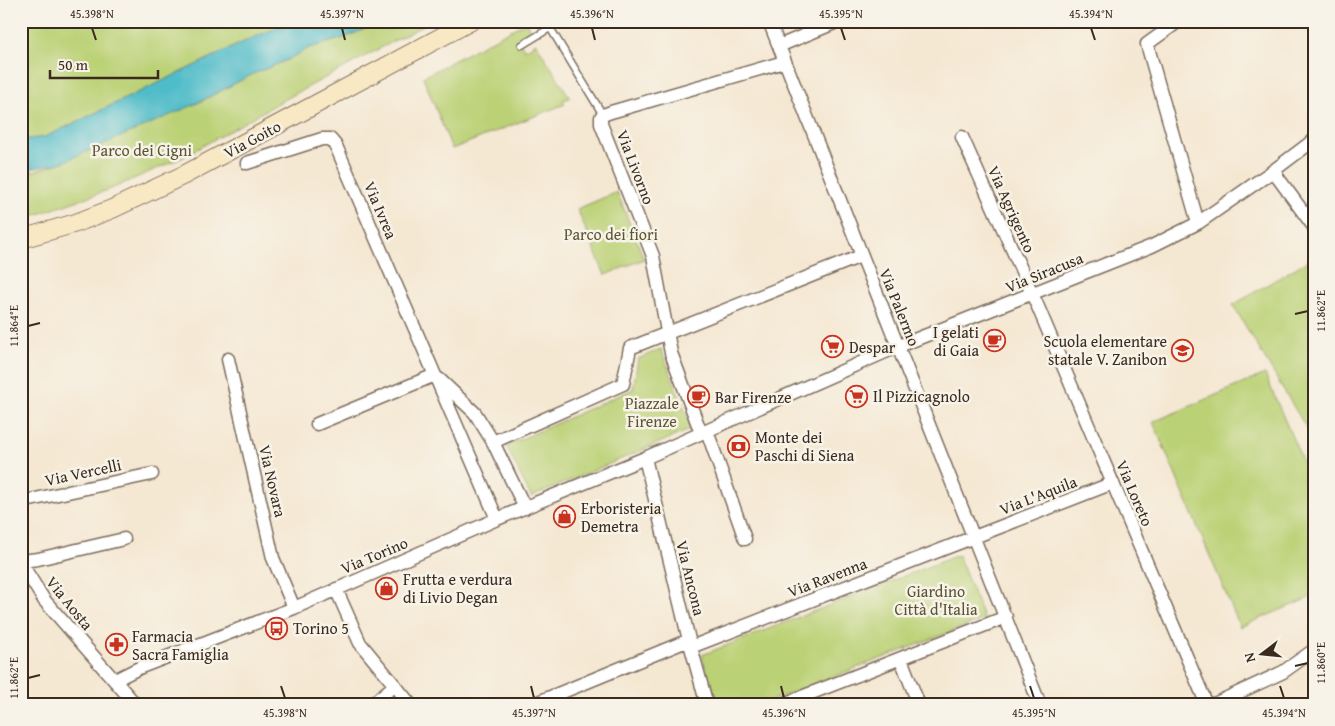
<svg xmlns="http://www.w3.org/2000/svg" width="1335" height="726" font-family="'Gentium Book Plus',serif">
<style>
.green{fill:#bbd176;stroke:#7b7e4a}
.water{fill:#4fbcc9;stroke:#457374}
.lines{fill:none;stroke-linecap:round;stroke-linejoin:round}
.service-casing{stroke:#7c6c5d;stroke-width:9}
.minor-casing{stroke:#7c6c5d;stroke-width:15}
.secondary-casing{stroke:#7c6c5d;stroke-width:20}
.service{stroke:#fff;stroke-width:6}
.minor{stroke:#fff;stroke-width:12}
.secondary{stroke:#f8e8c3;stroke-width:18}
.ticks{fill:none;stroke:#3b2a1e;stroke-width:2}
.labels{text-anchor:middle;stroke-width:5;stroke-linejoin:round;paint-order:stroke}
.street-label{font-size:16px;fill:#3b2a1e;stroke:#f7f3e8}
.park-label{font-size:16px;fill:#5b5434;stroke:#f7f3e8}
.poi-label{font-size:16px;fill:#3b2a1e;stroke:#f7f3e8;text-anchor:start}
.neatline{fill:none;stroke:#3b2a1e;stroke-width:2}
.ticks-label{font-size:12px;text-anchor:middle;fill:#3b2a1e}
</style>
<rect width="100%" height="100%" fill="#f7f3e8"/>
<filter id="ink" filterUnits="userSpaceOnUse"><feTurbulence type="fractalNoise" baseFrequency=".02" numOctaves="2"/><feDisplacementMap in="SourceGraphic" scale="10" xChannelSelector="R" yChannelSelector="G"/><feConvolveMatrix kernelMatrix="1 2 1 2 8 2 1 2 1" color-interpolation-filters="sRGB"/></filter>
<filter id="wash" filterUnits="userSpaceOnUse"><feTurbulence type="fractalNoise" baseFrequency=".0096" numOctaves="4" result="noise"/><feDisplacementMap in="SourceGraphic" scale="20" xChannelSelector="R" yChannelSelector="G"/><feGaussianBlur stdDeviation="1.12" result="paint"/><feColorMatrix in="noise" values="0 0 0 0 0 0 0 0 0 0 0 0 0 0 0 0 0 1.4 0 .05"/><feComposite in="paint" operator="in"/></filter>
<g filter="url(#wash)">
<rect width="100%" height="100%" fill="#f5e8d3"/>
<path class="green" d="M21,21h271l-42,18 -205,98 -24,4z
M383,21h48l-149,80 -99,56 -72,32 -90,31v-45l42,-13 67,-32 68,-27 55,-29 34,-14 22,-12 35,-10z
M526,22l5,11 -12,8 6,9 11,-7 34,55 -7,2 2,4 -113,45 -29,-72z
M617,192l27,67 -39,16 -28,-66z
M1314,257v184l-81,-136z
M661,349l31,80 -161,68 -25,-51 127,-57 5,-30z
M1265,374l49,114v108l-74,31 -87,-205z
M958,555l26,64 -224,86h-45l-13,-50z"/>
<path class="water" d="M292,21h91l-39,17 -35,10 -22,12 -34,14 -62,32 -128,56 -42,9v-31l24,-3 205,-98z"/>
</g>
<g filter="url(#ink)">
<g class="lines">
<defs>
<path id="service" d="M546,21l57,94
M522,45l28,-17"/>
<path id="minor" d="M769,21l271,684
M1179,21l-32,23 51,179
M779,46l60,-25
M962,137l76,170 169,398
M247,163l75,-24h8l6,7 161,373
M1273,171l41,56
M228,359l45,199 21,50
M439,379l36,34 18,29 32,66
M317,424l118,-49
M707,431l38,108
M701,433l-30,-80 -18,-97 -52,-132v-7l2,-2 8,-3 173,-50
M493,442l130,-58 7,-36 231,-92
M645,458l44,182 18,65
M21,502l131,-28
M21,561l17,-2 86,-20
M21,563l23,37 92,105
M336,589l24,54 51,62
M691,647l422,-164
M901,659l18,46
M115,680l26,-13 153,-59 203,-89 148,-61 254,-112 253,-100 46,-23 75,-52 41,-31
M371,705l24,-20
M531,705l158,-65
M781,705l225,-88
M1212,705l71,-33 31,-22"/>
<path id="secondary" d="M21,239l55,-16 36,-14 72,-34 287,-154"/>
</defs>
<use href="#service" class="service-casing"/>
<use href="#minor" class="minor-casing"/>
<use href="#secondary" class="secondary-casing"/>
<use href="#service" class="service"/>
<use href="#minor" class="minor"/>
<use href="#secondary" class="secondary"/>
</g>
</g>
<path class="ticks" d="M92,28l4,12M342,28l3,12M592,28l3,12M841,28l4,12M1091,28l4,12M1295,314l13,-3M28,326l12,-3M1295,666l13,-3M28,678l12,-3M281,686l4,12M531,686l3,12M781,686l3,12M1030,686l4,12M1280,686l4,12"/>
<defs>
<symbol id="cafe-ring" viewBox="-11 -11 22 22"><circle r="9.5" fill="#f7f3e8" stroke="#c8321e" stroke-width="1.5"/><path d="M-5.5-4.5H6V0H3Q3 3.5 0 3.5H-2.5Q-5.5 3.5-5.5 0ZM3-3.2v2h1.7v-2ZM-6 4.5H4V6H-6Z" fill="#c8321e"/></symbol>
<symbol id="supermarket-ring" viewBox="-11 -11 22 22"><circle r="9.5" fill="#f7f3e8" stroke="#c8321e" stroke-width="1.5"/><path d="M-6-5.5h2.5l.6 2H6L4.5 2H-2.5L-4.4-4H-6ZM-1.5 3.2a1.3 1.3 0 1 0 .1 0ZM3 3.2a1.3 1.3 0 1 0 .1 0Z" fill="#c8321e"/></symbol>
<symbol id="school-ring" viewBox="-11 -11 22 22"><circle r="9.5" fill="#f7f3e8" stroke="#c8321e" stroke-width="1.5"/><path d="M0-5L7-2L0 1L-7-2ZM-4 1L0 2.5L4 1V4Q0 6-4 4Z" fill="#c8321e"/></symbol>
<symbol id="bank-ring" viewBox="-11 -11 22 22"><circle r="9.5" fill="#f7f3e8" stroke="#c8321e" stroke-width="1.5"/><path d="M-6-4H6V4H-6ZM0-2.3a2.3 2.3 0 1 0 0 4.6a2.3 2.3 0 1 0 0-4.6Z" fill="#c8321e"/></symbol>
<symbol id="shop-ring" viewBox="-11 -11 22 22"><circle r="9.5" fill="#f7f3e8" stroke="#c8321e" stroke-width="1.5"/><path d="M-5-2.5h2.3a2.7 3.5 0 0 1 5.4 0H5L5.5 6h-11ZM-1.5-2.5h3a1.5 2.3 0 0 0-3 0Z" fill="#c8321e"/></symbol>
<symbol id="bus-ring" viewBox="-11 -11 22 22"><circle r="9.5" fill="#f7f3e8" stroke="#c8321e" stroke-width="1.5"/><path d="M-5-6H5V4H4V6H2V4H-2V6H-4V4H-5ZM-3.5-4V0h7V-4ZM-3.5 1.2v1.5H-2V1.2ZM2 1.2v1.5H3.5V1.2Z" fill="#c8321e"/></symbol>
<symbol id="pharmacy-ring" viewBox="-11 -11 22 22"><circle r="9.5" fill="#f7f3e8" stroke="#c8321e" stroke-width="1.5"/><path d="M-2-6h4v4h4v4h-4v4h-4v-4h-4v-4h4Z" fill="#c8321e"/></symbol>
</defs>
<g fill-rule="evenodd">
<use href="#cafe-ring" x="982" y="328" width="25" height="25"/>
<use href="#supermarket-ring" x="820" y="334" width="25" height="25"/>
<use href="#school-ring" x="1170" y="338" width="25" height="25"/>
<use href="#supermarket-ring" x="844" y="384" width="25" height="25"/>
<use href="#cafe-ring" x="686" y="384" width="25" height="25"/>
<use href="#bank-ring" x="726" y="434" width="25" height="25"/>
<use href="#shop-ring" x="552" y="504" width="25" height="25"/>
<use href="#shop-ring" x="374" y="576" width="25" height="25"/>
<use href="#bus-ring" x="264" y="616" width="25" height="25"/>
<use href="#pharmacy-ring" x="104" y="632" width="25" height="25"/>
</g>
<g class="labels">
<g class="street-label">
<text transform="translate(252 139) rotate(-28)" y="6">Via Goito</text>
<text transform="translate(636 167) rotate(69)" y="6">Via Livorno</text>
<text transform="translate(1012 209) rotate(66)" y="6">Via Agrigento</text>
<text transform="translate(381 210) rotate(67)" y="6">Via Ivrea</text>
<text transform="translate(1044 272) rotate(-22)" y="6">Via Siracusa</text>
<text transform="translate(900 307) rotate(68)" y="6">Via Palermo</text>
<text transform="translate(83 472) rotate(-12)" y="6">Via Vercelli</text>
<text transform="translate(273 481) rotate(77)" y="6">Via Novara</text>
<text transform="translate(1135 493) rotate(67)" y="6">Via Loreto</text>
<text transform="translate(1038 495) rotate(-21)" y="6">Via L'Aquila</text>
<text transform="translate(374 555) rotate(-23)" y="6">Via Torino</text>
<text transform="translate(827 577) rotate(-21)" y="6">Via Ravenna</text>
<text transform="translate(691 578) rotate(76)" y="6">Via Ancona</text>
<text transform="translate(70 603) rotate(51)" y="6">Via Aosta</text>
</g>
<g class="park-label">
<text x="142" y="156">Parco dei Cigni</text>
<text x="611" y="240">Parco dei fiori</text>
<text x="652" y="409">Piazzale<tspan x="652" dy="18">Firenze</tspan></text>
<text x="936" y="597">Giardino<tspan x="936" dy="18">Città d'Italia</tspan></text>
</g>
<g class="poi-label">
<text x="979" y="338" text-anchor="end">I gelati<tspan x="979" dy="18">di Gaia</tspan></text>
<text x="1167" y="347" text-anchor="end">Scuola elementare<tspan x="1167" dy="18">statale V. Zanibon</tspan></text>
<text x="849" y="353">Despar</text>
<text x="873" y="402">Il Pizzicagnolo</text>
<text x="715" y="403">Bar Firenze</text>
<text x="755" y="443">Monte dei<tspan x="755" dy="18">Paschi di Siena</tspan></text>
<text x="581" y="514">Erboristeria<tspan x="581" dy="18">Demetra</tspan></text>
<text x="403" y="585">Frutta e verdura<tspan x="403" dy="18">di Livio Degan</tspan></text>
<text x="293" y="634">Torino 5</text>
<text x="132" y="642">Farmacia<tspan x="132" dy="18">Sacra Famiglia</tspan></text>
</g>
</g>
<rect width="1335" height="726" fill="none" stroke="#f7f3e8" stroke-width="55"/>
<g transform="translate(1262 654) rotate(254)" stroke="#f7f3e8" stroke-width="4" paint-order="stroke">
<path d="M0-4L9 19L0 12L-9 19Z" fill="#3b2a1e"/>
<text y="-8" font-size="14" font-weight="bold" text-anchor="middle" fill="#3b2a1e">N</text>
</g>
<path d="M50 70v8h108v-8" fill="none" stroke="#3b2a1e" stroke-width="2.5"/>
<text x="58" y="70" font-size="15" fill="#3b2a1e" stroke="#f7f3e8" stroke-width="4" paint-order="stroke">50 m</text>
<rect x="28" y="28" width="1280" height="670" class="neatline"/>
<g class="ticks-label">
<text x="92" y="18">45.398°N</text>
<text x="342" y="18">45.397°N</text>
<text x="592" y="18">45.396°N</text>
<text x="841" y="18">45.395°N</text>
<text x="1091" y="18">45.394°N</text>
<text transform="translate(1321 311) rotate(-90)" y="4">11.862°E</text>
<text transform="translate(14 326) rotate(-90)" y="4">11.864°E</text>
<text transform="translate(1321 663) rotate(-90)" y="4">11.860°E</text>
<text transform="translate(14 678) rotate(-90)" y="4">11.862°E</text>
<text x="285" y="717">45.398°N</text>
<text x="534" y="717">45.397°N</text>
<text x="784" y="717">45.396°N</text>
<text x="1034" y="717">45.395°N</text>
<text x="1284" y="717">45.394°N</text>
</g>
</svg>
